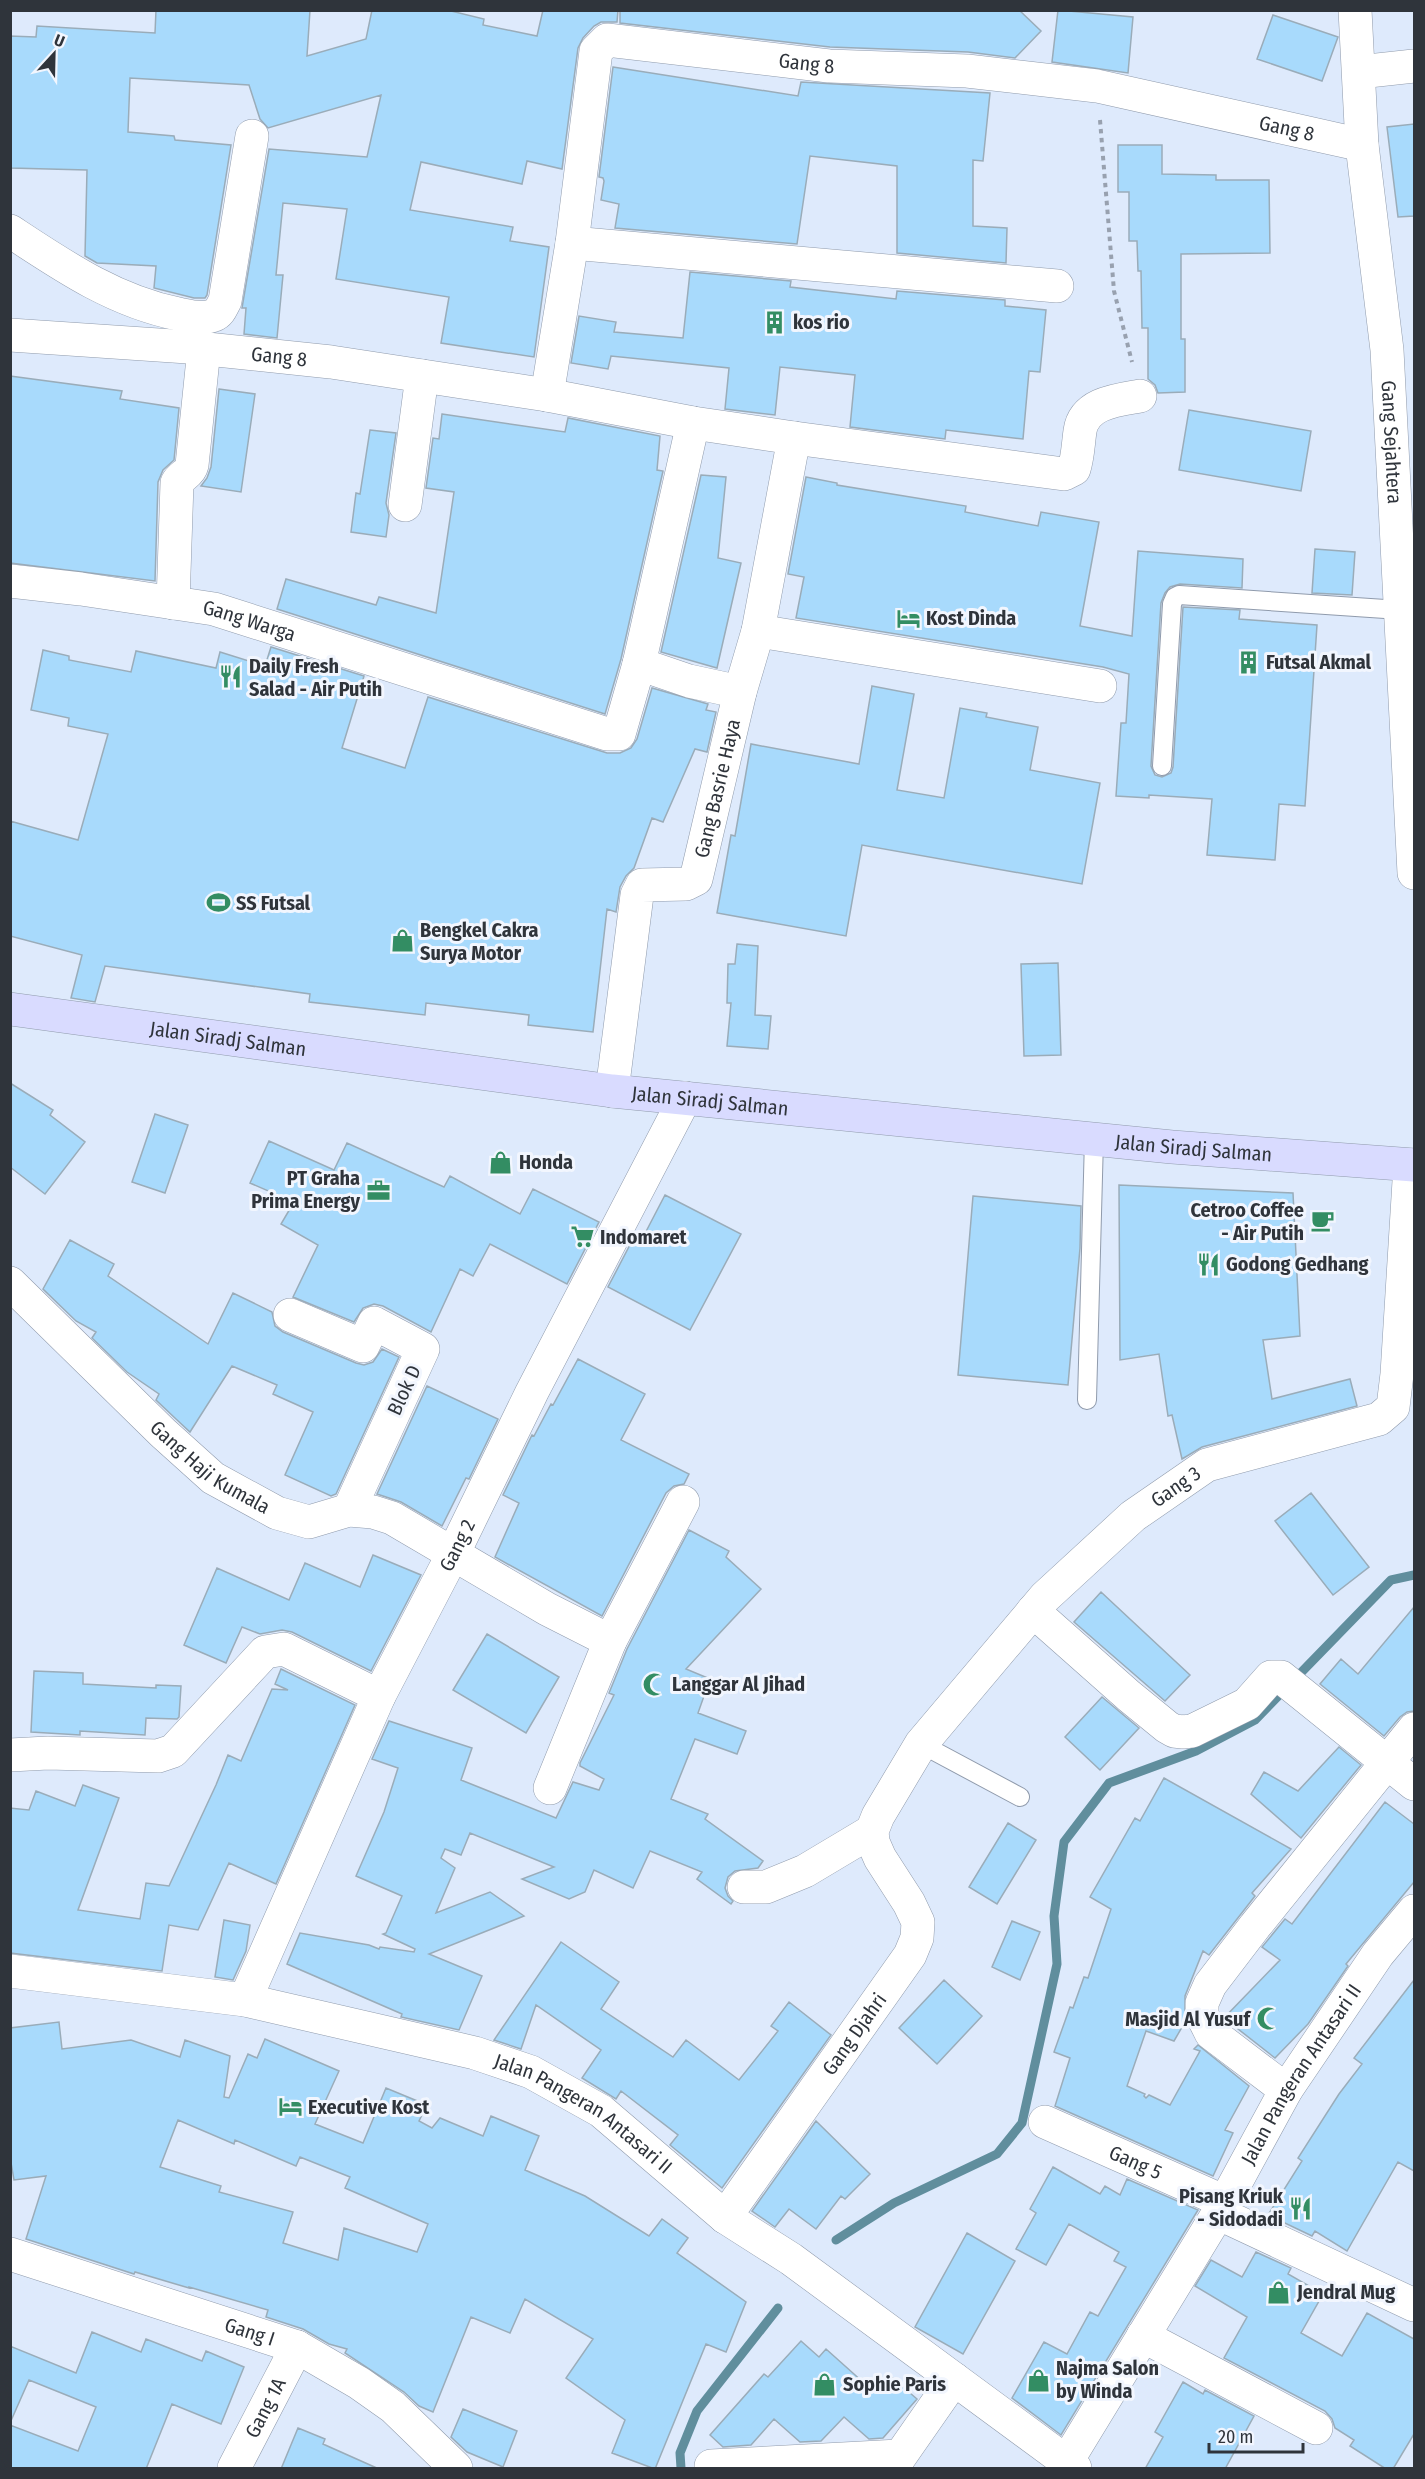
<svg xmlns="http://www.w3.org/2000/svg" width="1425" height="2479" font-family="'Fira Sans Condensed',sans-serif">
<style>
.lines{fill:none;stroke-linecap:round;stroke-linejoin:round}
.stream{stroke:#608e9d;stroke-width:9}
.building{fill:#a8dafc;stroke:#9aacb9;stroke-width:1.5;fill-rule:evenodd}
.lane-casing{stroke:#909bac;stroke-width:20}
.street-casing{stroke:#909bac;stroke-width:34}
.secondary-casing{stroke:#909bac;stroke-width:34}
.path{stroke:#98a1af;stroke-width:4;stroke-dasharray:4.5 4.5;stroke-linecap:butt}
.lane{stroke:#fff;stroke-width:18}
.street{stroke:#fff;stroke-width:33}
.secondary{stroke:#d9dbff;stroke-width:33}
.labels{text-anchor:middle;stroke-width:6;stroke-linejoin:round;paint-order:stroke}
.street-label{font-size:20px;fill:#2f343b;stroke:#f2f6fe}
.poi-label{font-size:20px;font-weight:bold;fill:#2f343b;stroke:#f2f6fe;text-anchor:start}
</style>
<rect width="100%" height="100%" fill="#deeafc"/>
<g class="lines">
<path class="stream" d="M836,2240l58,-37 103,-49 25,-31 35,-159 -3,-48 10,-74 45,-59 87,-32 59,-31 136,-140 23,-5
M681,2468l-1,-15 17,-42 81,-103"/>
</g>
<path class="building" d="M156,10h154l-3,46 59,-17 6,-29h75l37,9 -1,6 54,11 6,-26h75l-1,12h-16l-7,4 -11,12 -5,10 -16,121 -35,-8 -5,23 -101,-22 -11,48 103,17 -3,14 39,6 -15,110 -93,-14 8,-46 -113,-18 11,-70 -64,-6 -7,72h7l-6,63 -33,-4 2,-26h-4l27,-159 98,8 14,-62 -113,33 -8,-9 -11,-34 -119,-7 -2,54 46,4 1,4 56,5 -24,150 -2,3h-11l-40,-10 2,-22 -59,-3 -12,-7 2,-86 -77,-2v-132l26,1 1,-11 118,7z
M620,10h399l22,21 -26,27 -47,-6 -138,-5 -210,-24z
M1058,10l75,7 -5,56 -76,-11z
M1273,15l65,22 -16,44 -65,-22z
M613,67l185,29 3,-14 189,11 -7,68 -10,-1v66l34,2 -1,35 -109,-10v-87l-87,-10 -13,88 -182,-16 4,-24 -18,-4 3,-19 -1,-3 -4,-1z
M1414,124v92l-16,1 -11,-90z
M1118,145h44v29l54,1v5h53l1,73 -89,1v85h4v53l-27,1 -3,-8 -7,-6v-51h-6l-1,-57h-3l-1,-30h-8v-49h-11z
M690,272l101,9 -1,6 106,12 1,-8 108,9v6l41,4 -6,62 -11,-1 -6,68 -77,-9 -1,9 -95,-12 5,-52 -75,-8 -5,48 -50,-6 4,-41 -118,-12 -3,13 -37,-6 8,-47 37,6 -2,10 69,6z
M10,376l112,15 -2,8 59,9 -5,52 -11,10 -5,12 -3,99 -145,-18z
M219,389l36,5 -14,98 -40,-6 6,-8 4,-11z
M1189,410l122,21 -10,60 -122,-21z
M442,414l123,18 3,-14 92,18 -3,34 6,1 -42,188 -16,55 -328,-105 9,-30 90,26 3,-8 57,16 18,-121 -28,-4 7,-50 6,1z
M370,430l26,3 -10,70 3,12 -3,22 -35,-5 5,-39 4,1z
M701,475l25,2 -8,81 23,5 -24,105 -56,-16z
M806,477l31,6v2l129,21 -1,6 73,14 3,-14 58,10 -19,104 52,10 6,-85 105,8 -1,29 -62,-4 -10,3 -5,6 -4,10 -10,163 4,9 7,2 9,-4 2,-6 10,-160 57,3 -1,9 78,6 -12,181 -26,-2 -4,56 -68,-5 5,-56 -63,-4v3l-33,-2 5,-73h5l3,-49 -26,-7 -307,-49 8,-41 -16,-3z
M1315,549l40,3 -3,43 -40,-2z
M271,647l93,29 -22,72 63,20 23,-71 179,56h13l11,-5 6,-9 15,-51 56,16 -2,6 10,2 -9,40 -12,-3 -32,73 -11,-4 -18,50 -8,8 -6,11 -4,25 -9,-3 -14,123 -65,-7 1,-10 -103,-12 -1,12 -62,-7 -54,-6 1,-8 -205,-28 -10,36 -24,-4 11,-43 -72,-19v-115l68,19 30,-106 -40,-8 1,-8 -38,-8 12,-60 26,6v4l62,12 5,-21 80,17 4,-16 45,14z
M872,686l42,8 -17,96 47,8 16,-90 27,5 -1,4 52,10 -8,43 70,13 -18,101 -220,-39 -16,91 -129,-23 14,-78 4,1 16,-92 108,20z
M737,944l21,2 -3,69 16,1 -3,33 -41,-3 4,-43h-4l1,-39h7z
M1058,963l3,92 -37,1 -3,-92z
M10,1083l43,27 -3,5 35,27 -40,52 -35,-27z
M155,1114l33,11 -23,68 -33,-11z
M269,1141l65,29 13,-27 97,44 6,-11 70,38 13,-25 66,33 -32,62 -77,-40 -17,32 -13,-7 -29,63 -48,-26 -9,-2 -11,4 -9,14 -61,-25 25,-52 -37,-21 13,-22 -44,-19z
M1119,1185l174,8 7,143 -37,4 9,59 78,-20 7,27 -155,41 -20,12 -10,-44 -4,1 -9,-62 -39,6z
M665,1195l76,39 -51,96 -82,-43 25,-48 7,4z
M973,1196l108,10 -1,42 -12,137 -110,-10z
M70,1240l44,24 -6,12 100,68 25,-51 39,19 3,14 8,6 73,31 8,2 9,-3 9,-13 17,8 -63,137 -5,2 -46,-21 28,-63 -40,-18 4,-9 -45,-19 -42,66 -14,-13 -20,-19 3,-6 -32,-22 -35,-34 4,-6 -20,-11 -33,-32z
M578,1359l67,35 -24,46 68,34 -5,10 -10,2 -8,7 -64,123 -107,-59 24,-54 -16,-8 29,-60 2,1 17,-32 2,1z
M427,1386l71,33 -29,60 -3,-1 -24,48 -41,-24 -24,-8z
M1311,1493l58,74 -36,28 -58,-74z
M689,1530l40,21 -3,6 35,32 -75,80 24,10 -12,34 48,18 -9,23 -42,-15 -24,60 37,15 -3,5 58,42 -5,7 -23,3 -7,6 -3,11 3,8 5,5 -2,3 -34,-25 5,-7 -52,-21 -17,37 -39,-18 -9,22 -16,7 -47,-20 32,-12 -84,-34 -9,22 -16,-6 -4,9 14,10 -19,45 54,-21 34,24 -95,38 53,22 -23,54 -58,-13 1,-3 -115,-50 13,-31 69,12 10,4 1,-2 34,5 1,-3 -32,-15 3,-1 16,-37 -46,-20 28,-64 14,-44 -26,-9 17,-38 83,27 -11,32 95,38 17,-36 26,8 5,-11 -24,-13v-3l34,-68 -5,-2 18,-44z
M373,1555l48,20 -50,96 -79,-39 -10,-2 -22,4 -18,-7 -16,36 -42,-18 33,-77 72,32 16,-37 55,24z
M1101,1592l89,83 -25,26 -91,-79z
M1414,1607v104l-7,1 -7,5 -16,19 -64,-52 21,-25 17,15z
M487,1634l72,43 -33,56 -73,-43z
M281,1669l74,36 -79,179 -47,-21 -31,67 -29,-5 -7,46 -152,-18v-145l19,2 7,-19 39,15 8,-21 36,13 -41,112 62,9 6,-36 23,3 47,-101 12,-30 13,6 31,-72 16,1 -13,-6z
M34,1671l49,2v11l73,4v-3l25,1 -2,31 -2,2 -31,-1 -1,17 -65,-4v4l-49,-3z
M1102,1697l37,31 -39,42 -35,-33z
M1339,1747l22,18 -60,73 -50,-44 13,-22 34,19z
M1164,1778l127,71 -39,44 3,3 -46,59 -6,-4 -18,45v26l-11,19 -28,-10 -19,55 18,8 -1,2 2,2 3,-3 21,10 30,-54 -6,-2 4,-4 51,41 -24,44 8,3 -20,43 -158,-70 15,-48 -16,-6 16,-45 3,1 11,-31 4,1 23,-69 -21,-12 45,-79 5,3z
M1385,1802l29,22v58l-68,82 2,2 -40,58 -33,34 -51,-40 56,-58 -18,-13 23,-28 7,5z
M1008,1823l28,17 -39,64 -28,-17z
M224,1920l26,5 -4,26 -13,29 -18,-3z
M1012,1921l28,11 -20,48 -28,-13z
M561,1942l58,40 -18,27 72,48 13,-17 53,40 39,-49 -7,-5 18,-24 42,33 -109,153 -52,-43 8,-10 -57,-44 -5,8 -34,-21 19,-28 -65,-45 -15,44 -27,-9z
M944,1980l38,36 -45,48 -38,-36z
M1414,1980v191l-16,-9 -51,89 -32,-20 -3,5 -44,-21 34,-54 -4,-3 41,-64 23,-30 -8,-6z
M59,2022l3,27 69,-9 49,17 5,-17 45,16 -6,41 5,1 19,-44 9,4 8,-19 74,32 -24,53 48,19 23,-55 41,17 -8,16 13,7 8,-10 43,18 8,-20 48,20 -14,34 60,26 64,40 13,-17 26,19 -11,15 69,49 -20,50 -20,-8 -51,125 -43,-16 13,-33 -59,-42 27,-39 -68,-40 -15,34 -39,-16 -38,95 -14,-6 -15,-14 -59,-39 2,-4 -18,-5 -26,-15 -37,-12 2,-7 -79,-23v1l-54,-16 -1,2 -108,-35 20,-63 -32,4 -4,-23v-129zM178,2120l56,24 1,-4 61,26 4,-9 50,20 -5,11 83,36 -11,28 -73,-24 -6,32 -55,-17 10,-31 -74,-20 2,-6 -61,-19z
M816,2121l54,53 -25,25 -4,-3 -25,33 -27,-20 -14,18 -23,-16z
M1053,2167l47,27 5,-8 15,9 7,-16 71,31 -137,225 -49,-37 32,-56 23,12 23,-42 8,4 28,-49 -12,-6 5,-9 -50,-28 -23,41 -30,-16 20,-36 -6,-4z
M967,2233l48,28 -52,93 -48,-27z
M1256,2252l35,16 -3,6 35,20 -22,39 41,23 25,-43 47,26v95l-21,35h-7l-36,-23 4,-6 -19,-12 -3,-9 -7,-8 -101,-53 23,-41 -52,-31 16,-26 31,17z
M92,2332l49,20 5,-13 56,22 4,-10 38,16 -23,57 -49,-20 -26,65h-136v-44l68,26 18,-44 -67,-27 -19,43v-77l66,27z
M801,2341l18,16 7,-8 47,42 15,-17 29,25 -34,39 -14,1 -25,-22 -23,24 -21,1 -26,-23 -23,26 -28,2 -13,-12 54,-61 4,3z
M1183,2382l20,12 2,-4 49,26 -29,53h-80l18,-32 -8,-5z
M463,2409l54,22 -14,36 -36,-15 -16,-15z
M298,2428l27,11 -2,5 56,25h-98z"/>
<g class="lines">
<defs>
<path id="lane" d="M1162,766l10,-162 3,-7 4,-2 221,15
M1087,1400l7,-261
M921,1744l99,53"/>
<g id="street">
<path id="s1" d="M1355,10l7,135 25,205 27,523"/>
<path d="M1359,72l55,-6"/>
<path d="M10,231c53,35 104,70 168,83 10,2 26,6 36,1 6,-2 8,-9 11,-14l27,-165"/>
<path d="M572,243l485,43"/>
<path id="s2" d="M10,335l178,12 143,15 216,33 146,28 101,15 270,36 10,-5c4,-13 4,-24 6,-38 4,-28 37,-31 60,-35"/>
<path id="s3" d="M547,395l25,-152 24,-192 11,-11 222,26 138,5 130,15 265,59"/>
<path d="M405,505l17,-129"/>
<path id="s4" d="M10,581l71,8 133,20 393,125h12l20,-70 54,-241"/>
<path d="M173,603l4,-120c4,-8 13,-9 15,-18l12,-116"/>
<path d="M758,631l342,55"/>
<path d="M639,664l50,17 51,11"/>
<path id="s5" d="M612,1091l25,-196 5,-10 44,-1 10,-5 44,-187 18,-61 36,-193"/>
<path id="s6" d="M10,1283l153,150 50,45 64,35 32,9 40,-12 24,2 19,6 155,91 63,32"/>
<path d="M290,1315l73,31 11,-23 49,26 -74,161"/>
<path d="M1033,1611l96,85 38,31 7,4 9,1 9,-1 55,-27 24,-27h10l133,107"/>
<path d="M10,1755l38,-2 110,3 15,-5 92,-99 19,-3 95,47"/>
<path d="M550,1788l60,-147 73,-139"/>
<path d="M744,1887h22l39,-16 67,-40"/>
<path id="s7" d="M10,1971l235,29 230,53 56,19 70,39 124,106 66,42 284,209"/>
<path id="s8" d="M245,2000l134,-304 74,-142 79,-162 153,-294"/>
<path d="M1286,2090l-75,-57 -9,-18v-12l8,-18 45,-59 159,-197"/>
<path id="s9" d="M1045,2122l180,80"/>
<path d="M1218,2213l196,92"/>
<path id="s10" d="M725,2217l185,-262 7,-17 1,-16 -9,-19 -29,-45 -7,-16 -1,-11 6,-15 43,-72 124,-147 88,-81 74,-51 172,-46 14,-12 4,-33 13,-209"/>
<path id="s11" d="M10,2254l287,93 62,36 34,24 63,61"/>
<path d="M1143,2336l173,92"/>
<path id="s12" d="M1067,2461l158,-259 61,-112 92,-136 36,-43"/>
<path d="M711,2466l188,-10"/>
<path id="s13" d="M234,2468l63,-121"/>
<path d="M892,2468l62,-89"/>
</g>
<g id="secondary">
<path id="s14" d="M10,1009l602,82 560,56 242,18"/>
</g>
</defs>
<use href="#lane" class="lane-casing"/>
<use href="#street" class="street-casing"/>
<use href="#secondary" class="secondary-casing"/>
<path class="path" d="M1100,120l14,171 18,71"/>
<use href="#lane" class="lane"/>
<use href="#street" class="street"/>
<use href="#secondary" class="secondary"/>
</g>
<defs>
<symbol id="building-bare" viewBox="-9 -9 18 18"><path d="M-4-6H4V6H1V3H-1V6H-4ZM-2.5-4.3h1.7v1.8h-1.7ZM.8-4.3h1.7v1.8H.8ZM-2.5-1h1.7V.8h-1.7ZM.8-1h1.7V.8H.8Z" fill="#338d63" stroke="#f2f6fe" stroke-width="2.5" paint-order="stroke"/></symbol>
<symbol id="hotel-bare" viewBox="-9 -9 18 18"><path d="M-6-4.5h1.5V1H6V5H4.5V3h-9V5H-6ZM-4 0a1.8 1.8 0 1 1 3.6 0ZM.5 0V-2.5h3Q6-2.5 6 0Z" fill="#338d63" stroke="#f2f6fe" stroke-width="2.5" paint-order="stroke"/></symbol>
<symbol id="restaurant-bare" viewBox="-9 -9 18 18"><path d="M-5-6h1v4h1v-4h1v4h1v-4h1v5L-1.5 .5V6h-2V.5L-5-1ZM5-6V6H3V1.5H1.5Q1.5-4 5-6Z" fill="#338d63" stroke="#f2f6fe" stroke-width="2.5" paint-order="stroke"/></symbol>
<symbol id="stadium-bare" viewBox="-9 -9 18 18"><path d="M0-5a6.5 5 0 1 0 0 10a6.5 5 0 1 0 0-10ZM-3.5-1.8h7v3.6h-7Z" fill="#338d63" stroke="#f2f6fe" stroke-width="2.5" paint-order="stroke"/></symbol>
<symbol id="shop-bare" viewBox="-9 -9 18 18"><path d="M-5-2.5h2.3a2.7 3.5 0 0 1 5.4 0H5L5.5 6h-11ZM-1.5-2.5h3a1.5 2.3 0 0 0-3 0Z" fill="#338d63" stroke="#f2f6fe" stroke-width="2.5" paint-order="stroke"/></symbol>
<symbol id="office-bare" viewBox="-9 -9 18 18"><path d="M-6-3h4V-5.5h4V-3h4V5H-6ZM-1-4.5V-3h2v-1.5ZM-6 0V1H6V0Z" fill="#338d63" stroke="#f2f6fe" stroke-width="2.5" paint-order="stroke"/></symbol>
<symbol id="cafe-bare" viewBox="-9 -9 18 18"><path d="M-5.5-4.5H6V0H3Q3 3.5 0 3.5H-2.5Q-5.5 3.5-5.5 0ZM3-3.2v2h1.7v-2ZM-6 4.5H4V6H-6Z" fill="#338d63" stroke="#f2f6fe" stroke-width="2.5" paint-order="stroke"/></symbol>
<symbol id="supermarket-bare" viewBox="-9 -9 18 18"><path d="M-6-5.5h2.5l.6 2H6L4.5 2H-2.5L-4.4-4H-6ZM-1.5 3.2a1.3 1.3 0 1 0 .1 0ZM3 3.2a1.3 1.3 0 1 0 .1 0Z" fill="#338d63" stroke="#f2f6fe" stroke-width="2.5" paint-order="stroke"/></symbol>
<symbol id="mosque-bare" viewBox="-9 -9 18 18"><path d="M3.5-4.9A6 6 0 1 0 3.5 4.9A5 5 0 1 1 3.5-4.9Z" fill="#338d63" stroke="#f2f6fe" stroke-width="2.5" paint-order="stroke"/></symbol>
</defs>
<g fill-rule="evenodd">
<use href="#building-bare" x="758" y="306" width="33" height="33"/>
<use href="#hotel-bare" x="892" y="602" width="33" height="33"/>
<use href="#building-bare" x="1232" y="646" width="33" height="33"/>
<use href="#restaurant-bare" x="214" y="660" width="33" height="33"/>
<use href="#stadium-bare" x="202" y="886" width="33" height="33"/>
<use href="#shop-bare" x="386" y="924" width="33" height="33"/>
<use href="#shop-bare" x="484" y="1146" width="33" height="33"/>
<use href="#office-bare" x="362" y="1174" width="33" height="33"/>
<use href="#cafe-bare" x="1306" y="1204" width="33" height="33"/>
<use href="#supermarket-bare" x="566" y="1220" width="33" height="33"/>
<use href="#restaurant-bare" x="1192" y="1248" width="33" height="33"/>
<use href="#mosque-bare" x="638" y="1668" width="33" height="33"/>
<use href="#mosque-bare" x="1252" y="2002" width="33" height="33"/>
<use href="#hotel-bare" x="274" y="2090" width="33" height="33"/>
<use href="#restaurant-bare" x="1284" y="2192" width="33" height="33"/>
<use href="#shop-bare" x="1262" y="2276" width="33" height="33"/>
<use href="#shop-bare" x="1022" y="2364" width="33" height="33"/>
<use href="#shop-bare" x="808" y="2368" width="33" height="33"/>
</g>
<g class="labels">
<g class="street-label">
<text dy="7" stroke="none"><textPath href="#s3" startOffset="564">Gang 8</textPath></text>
<text dy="7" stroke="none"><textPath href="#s3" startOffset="1050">Gang 8</textPath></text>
<text dy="7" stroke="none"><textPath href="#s2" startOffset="270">Gang 8</textPath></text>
<text dy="7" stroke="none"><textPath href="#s1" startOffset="434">Gang Sejahtera</textPath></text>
<text dy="7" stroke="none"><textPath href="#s4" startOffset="243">Gang Warga</textPath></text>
<text dy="7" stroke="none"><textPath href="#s5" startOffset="357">Gang Basrie Haya</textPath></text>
<text dy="7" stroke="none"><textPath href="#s14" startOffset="220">Jalan Siradj Salman</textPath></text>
<text dy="7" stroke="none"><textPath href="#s14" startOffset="706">Jalan Siradj Salman</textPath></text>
<text dy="7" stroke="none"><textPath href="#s14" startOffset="1192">Jalan Siradj Salman</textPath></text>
<text transform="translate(404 1390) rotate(-65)" y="7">Blok D</text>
<text dy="7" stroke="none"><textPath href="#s6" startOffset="273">Gang Haji Kumala</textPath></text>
<text dy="7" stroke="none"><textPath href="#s10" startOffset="922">Gang 3</textPath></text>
<text dy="7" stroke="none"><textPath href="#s8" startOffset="502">Gang 2</textPath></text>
<text dy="7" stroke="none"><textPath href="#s10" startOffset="224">Gang Djahri</textPath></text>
<text dy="7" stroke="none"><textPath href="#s12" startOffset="452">Jalan Pangeran Antasari II</textPath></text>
<text dy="7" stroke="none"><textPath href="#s7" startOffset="598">Jalan Pangeran Antasari II</textPath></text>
<text dy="7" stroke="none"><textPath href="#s9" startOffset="99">Gang 5</textPath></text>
<text dy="7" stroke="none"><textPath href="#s11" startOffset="252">Gang I</textPath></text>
<text dy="7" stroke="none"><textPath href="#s13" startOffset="68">Gang 1A</textPath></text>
</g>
<g class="poi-label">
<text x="793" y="329">kos rio</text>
<text x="926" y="625">Kost Dinda</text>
<text x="1266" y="669">Futsal Akmal</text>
<text x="249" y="673">Daily Fresh<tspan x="249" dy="23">Salad - Air Putih</tspan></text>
<text x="236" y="910">SS Futsal</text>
<text x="420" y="937">Bengkel Cakra<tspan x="420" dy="23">Surya Motor</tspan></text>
<text x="519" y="1169">Honda</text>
<text x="360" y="1185" text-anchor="end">PT Graha<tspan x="360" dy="23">Prima Energy</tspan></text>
<text x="1304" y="1217" text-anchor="end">Cetroo Coffee<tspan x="1304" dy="23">- Air Putih</tspan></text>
<text x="600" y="1244">Indomaret</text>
<text x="1226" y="1271">Godong Gedhang</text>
<text x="672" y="1691">Langgar Al Jihad</text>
<text x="1250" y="2026" text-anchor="end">Masjid Al Yusuf</text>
<text x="308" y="2114">Executive Kost</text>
<text x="1283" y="2203" text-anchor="end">Pisang Kriuk<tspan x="1283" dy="23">- Sidodadi</tspan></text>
<text x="1297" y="2299">Jendral Mug</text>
<text x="1056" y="2375">Najma Salon<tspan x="1056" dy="23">by Winda</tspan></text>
<text x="843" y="2391">Sophie Paris</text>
</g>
</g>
<rect width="1425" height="2479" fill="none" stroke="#2f343b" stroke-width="24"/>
<g transform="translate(54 54) rotate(22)" stroke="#f2f6fe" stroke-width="4.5" paint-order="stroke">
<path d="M0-4.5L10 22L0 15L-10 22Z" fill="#2f343b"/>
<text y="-9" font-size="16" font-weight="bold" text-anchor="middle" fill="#2f343b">U</text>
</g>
<path d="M1209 2443v9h94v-9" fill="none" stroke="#2f343b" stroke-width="3"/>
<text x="1218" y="2443" font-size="18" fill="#2f343b" stroke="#f2f6fe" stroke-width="4.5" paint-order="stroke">20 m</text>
</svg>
